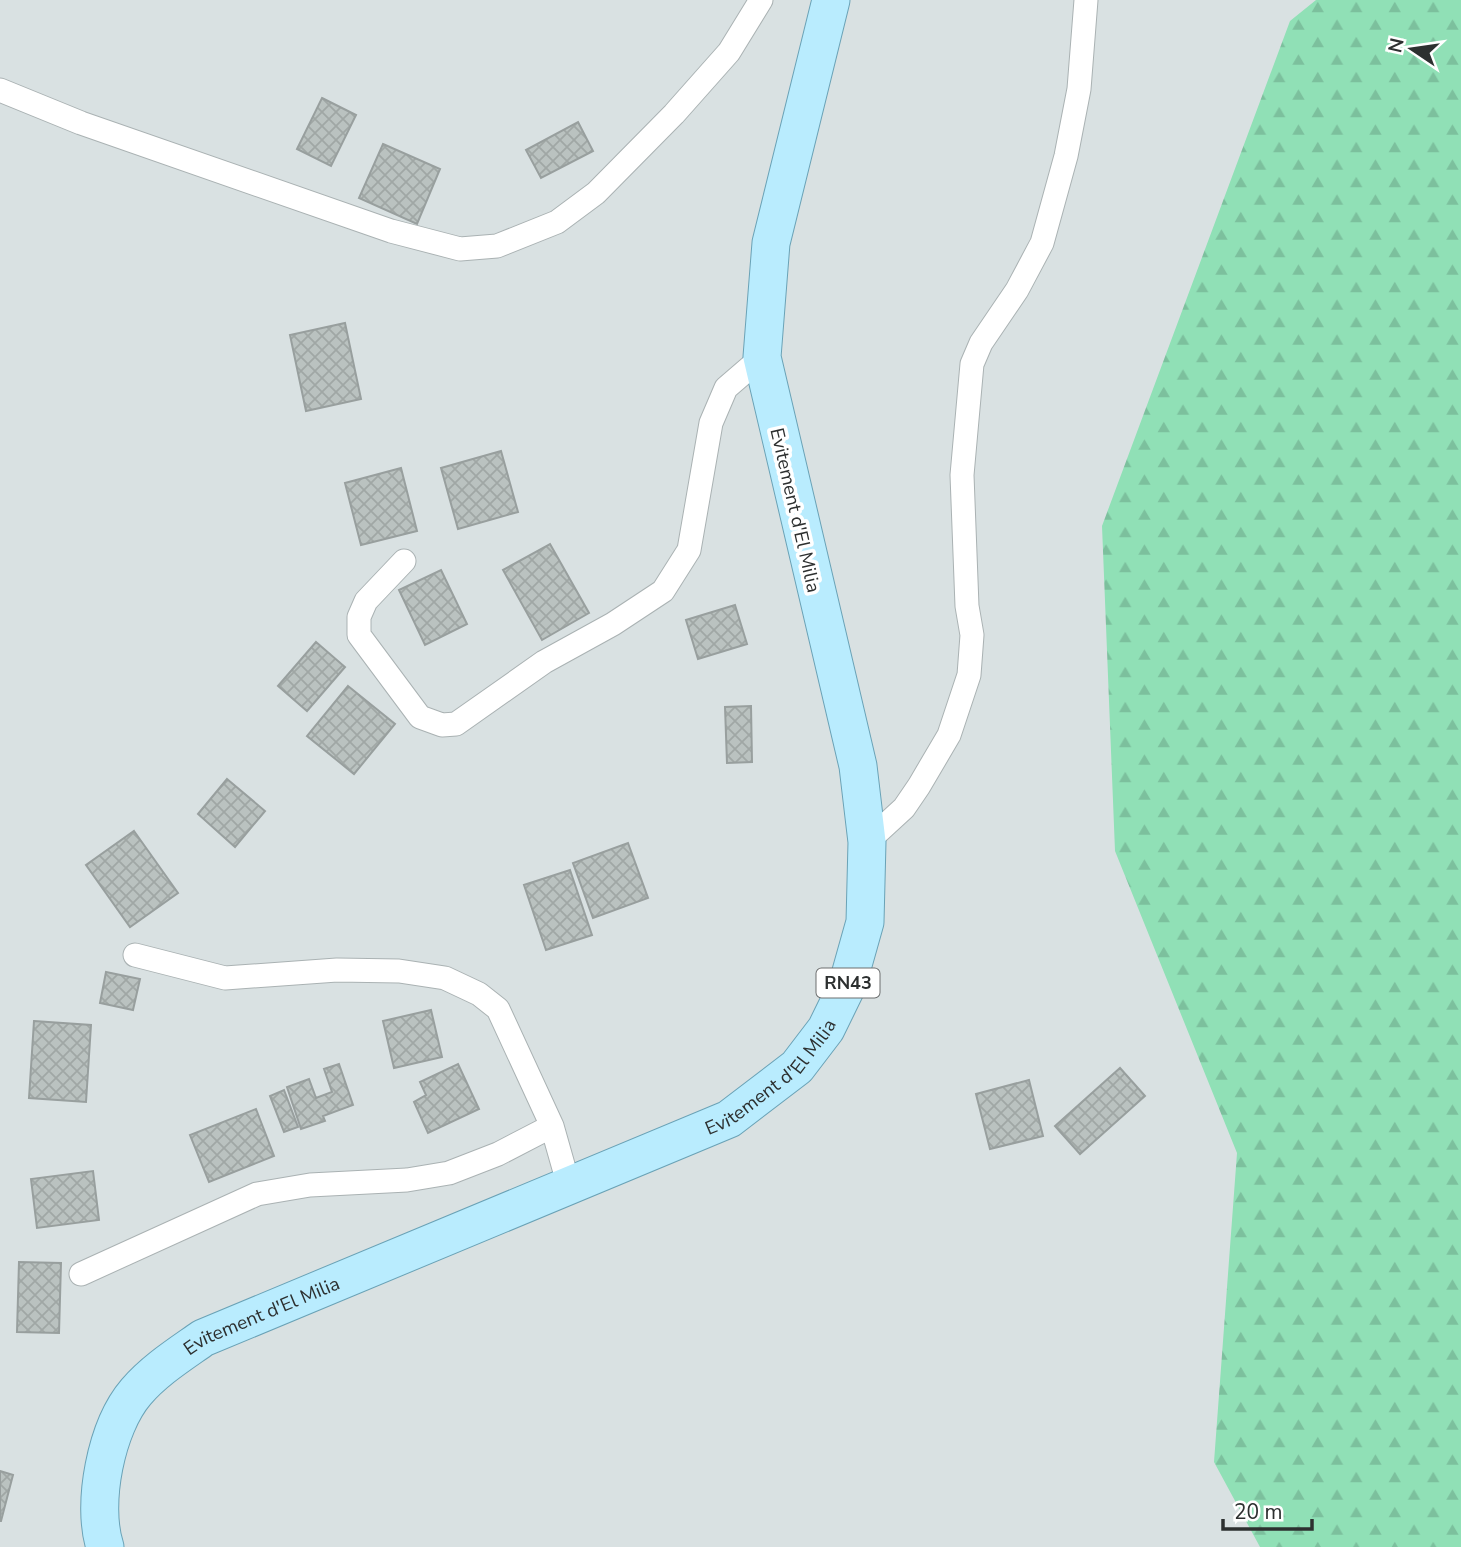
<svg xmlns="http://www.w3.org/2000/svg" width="1461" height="1547" font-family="'Nunito Sans',sans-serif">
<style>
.forest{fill:url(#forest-firs)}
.building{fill:url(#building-cross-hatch);stroke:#989f9e;stroke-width:2}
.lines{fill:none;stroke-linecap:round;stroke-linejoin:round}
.minor-casing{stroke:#aab2b3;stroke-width:25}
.primary-casing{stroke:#6aa2b6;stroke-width:39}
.minor{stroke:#fff;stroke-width:23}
.primary{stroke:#b9ecfe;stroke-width:37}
.labels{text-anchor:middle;stroke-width:7;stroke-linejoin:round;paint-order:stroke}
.shield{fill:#fff;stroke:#6c6e6e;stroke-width:2}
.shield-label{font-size:18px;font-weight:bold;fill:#2d3030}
.street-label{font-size:19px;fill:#2d3030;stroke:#fff}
</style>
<defs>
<pattern id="forest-firs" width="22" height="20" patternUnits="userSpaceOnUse" patternTransform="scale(1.75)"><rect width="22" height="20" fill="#90e0b6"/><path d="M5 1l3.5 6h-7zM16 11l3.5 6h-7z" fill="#7cc09d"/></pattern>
<pattern id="building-cross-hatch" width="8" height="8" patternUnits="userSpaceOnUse" patternTransform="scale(1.75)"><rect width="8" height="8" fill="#bac2c0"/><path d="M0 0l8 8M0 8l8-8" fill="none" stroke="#a0a7a5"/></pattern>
</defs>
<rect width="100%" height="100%" fill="#d9e1e2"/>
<path class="forest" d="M1316,0h145v1547h-201l-46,-85 23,-309 -122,-302 -13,-325 188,-505z"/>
<path class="building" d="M322,98l34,17 -25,51 -34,-17z
M578,122l15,29 -52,27 -15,-28z
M383,144l57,25 -23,55 -58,-26z
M345,323l16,76 -55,12 -16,-76z
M501,451l17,61 -60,17 -17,-61z
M401,468l16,63 -56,14 -16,-62z
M550,544l39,69 -47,27 -39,-70z
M441,570l26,54 -42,21 -26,-55z
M735,605l12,39 -49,15 -12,-39z
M316,642l29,25 -38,44 -29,-25z
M348,686l47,38 -41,50 -47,-38z
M751,706l1,56 -25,1 -2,-56z
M227,779l38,32 -30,36 -37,-33z
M134,831l44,62 -48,34 -44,-62z
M628,843l20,55 -55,20 -20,-55z
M570,870l22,65 -46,15 -22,-65z
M106,972l34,7 -7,31 -33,-7z
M431,1010l11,47 -48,11 -11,-47z
M34,1021l57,4 -5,77 -57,-4z
M339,1064l14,41 -30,11 2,5 -24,8 -14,-42 22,-8 7,19 16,-6 -8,-23z
M458,1064l21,45 -51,24 -14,-31 12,-7 -6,-13z
M1120,1068l25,28 -65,58 -25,-28z
M1029,1080l14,56 -53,13 -14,-55z
M284,1090l14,37 -14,5 -14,-36z
M256,1109l18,47 -65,26 -19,-47z
M93,1171l6,49 -62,8 -6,-49z
M19,1262l42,1 -2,70 -42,-1z
M0,1471l13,4 -12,46h-1z"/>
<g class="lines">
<defs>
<path id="minor" d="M0,90l81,33 310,108 69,18 37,-3 60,-24 39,-29 78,-79 55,-62 32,-52
M404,561l-38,40 -7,16v18l61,82 22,8 14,-1 88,-62 69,-38 50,-33 26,-41 22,-127 15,-35 36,-31
M867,842l37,-34 15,-22 30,-51 20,-60 3,-40 -5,-29 -5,-131 10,-111 9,-21 36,-53 25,-47 24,-87 13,-67 7,-89
M135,955l90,23 112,-8 62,1 46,7 34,16 19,15 54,117 17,60
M81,1274l176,-80 53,-9 97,-5 42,-7 49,-19 54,-28"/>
<g id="primary">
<path id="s1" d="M105,1547c-14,-43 1,-120 31,-155 19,-22 43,-37 67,-54l526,-219 68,-52 29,-38 21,-43 18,-64 2,-80 -9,-76 -96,-409 9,-114 60,-243"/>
</g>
</defs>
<use href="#minor" class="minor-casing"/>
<use href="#primary" class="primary-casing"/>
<use href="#minor" class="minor"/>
<use href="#primary" class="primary"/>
</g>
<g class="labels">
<rect class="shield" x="816.5" y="968.5" width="63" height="29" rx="5"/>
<g class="shield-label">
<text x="848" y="989">RN43</text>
</g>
<g class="street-label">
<text transform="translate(796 510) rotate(77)" y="7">Evitement d'El Milia</text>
<text dy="7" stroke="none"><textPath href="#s1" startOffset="878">Evitement d'El Milia</textPath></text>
<text dy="7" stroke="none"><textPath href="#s1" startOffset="312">Evitement d'El Milia</textPath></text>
</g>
</g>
<g transform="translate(1412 49) rotate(283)" stroke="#ffffff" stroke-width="5" paint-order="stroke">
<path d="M0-5L12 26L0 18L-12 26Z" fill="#2d3030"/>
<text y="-10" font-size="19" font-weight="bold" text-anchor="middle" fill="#2d3030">N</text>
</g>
<path d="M1223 1519v10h89v-10" fill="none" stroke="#2d3030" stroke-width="3.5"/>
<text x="1234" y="1519" font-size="21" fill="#2d3030" stroke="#ffffff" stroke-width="5" paint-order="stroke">20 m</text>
</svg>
